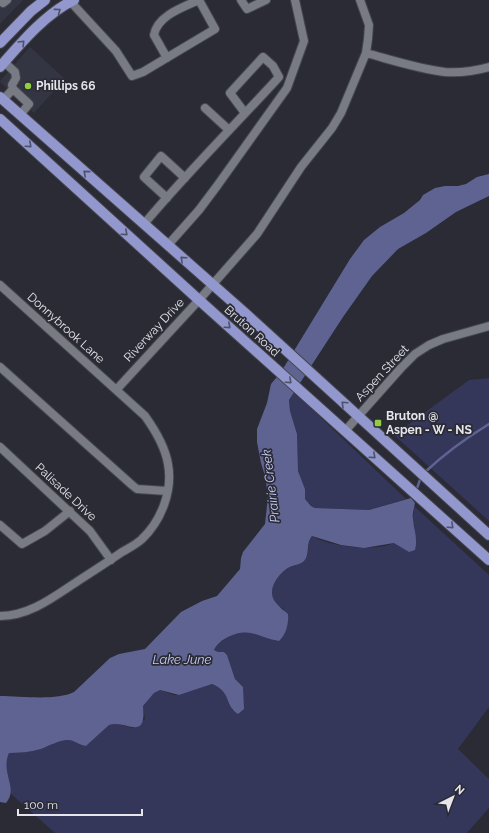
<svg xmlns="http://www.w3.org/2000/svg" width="489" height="833" font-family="Raleway,sans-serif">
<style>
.built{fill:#333542}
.green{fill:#34365a}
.water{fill:#5f6392}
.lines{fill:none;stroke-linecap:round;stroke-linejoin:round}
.stream{stroke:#5f6392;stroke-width:2.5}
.minor-casing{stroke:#45464d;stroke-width:10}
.major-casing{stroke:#45464d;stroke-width:12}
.minor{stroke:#787a84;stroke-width:8}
.major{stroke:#9297cd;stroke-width:10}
.oneway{stroke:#4e516a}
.poi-dot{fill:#91cd40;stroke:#2a2b34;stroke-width:1.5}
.labels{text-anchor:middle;stroke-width:3.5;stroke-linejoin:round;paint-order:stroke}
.poi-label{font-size:12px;font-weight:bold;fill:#e5e5eb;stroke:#2a2b34;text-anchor:start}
.street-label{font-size:12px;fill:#e5e5eb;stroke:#2a2b34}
.water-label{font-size:13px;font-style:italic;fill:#c9cefb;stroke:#2a2b34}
</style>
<rect width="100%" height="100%" fill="#2a2b34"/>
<path class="built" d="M0,0h23l-23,24z
M30,47l35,32 -31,34 -34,-31v-1z"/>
<path class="green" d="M489,378v143l-95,-86 75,-55z
M294,392l112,107 -37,11 -54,-2 -3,-2 -7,-7v-10l-7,-18 -1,-37 -7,-23 -1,-11z
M414,506l75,69v132l-31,42 31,30v29l-22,25h-412l-45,-40 -8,-25 4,-11 3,-4c11,0 21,-1 32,-4 8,-3 18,-9 27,-9 6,0 11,5 18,6l23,-21 5,-2 19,5 12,-9 -2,-13 11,-13 6,-3 14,5h5l33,-11c14,5 15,13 21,27l10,-24 -8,-8 -8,-24 -3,-3h-6l-4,-2c3,-6 8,-9 14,-13 22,-11 30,1 51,4l5,-32c-3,-1 -6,-3 -8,-5 -10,-13 1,-30 13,-36 4,-3 11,-3 14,-6 8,-7 3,-19 9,-26 19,11 62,16 82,7 8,-3 15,-10 21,-14l-2,-10z"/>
<path class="water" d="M489,174v22l-33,16 -30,21 -28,16 -26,27 -29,41 -54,83 1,11 7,23 1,37 7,18v10l6,7 4,2 54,2 42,-12 4,5c-1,5 -3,11 -2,16 1,11 5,20 2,31l-6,2 -15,-9 -30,5 -23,-3 -29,-9c-7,8 -1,19 -9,26 -4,3 -10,3 -15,6 -11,7 -23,24 -11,36 3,4 8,7 11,10 1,9 -2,21 -9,27 -21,-3 -29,-15 -51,-4 -6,3 -11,7 -14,13l4,2h6l3,3 8,24 8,8 1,22 -6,5c-14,-9 -6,-22 -26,-30l-33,11 -19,-5 -6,3 -11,13c4,37 -18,13 -34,19l-23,21c-7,-1 -12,-6 -18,-6 -9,0 -19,6 -27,9 -11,3 -21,4 -32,4 -9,20 10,35 -3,50l-6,-1v-106c21,0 56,5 74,-4l36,-34 9,-4 26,-5 36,-37 21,-11 15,-5 23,-27 1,-11 2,-6 22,-28 3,-28 -3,-20 -4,-13 -4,-21v-13l10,-26 4,-19 10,-12 69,-113 14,-19 16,-13 24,-14 16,-13 3,-5 12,-7 10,-2h13l8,-2 11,-7z"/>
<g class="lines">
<path class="stream" d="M424,473c20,-19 42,-35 65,-49
M416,491l5,-14"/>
<defs>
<path id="minor" d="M0,0l3,3 4,-3
M69,0l47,51 16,25 11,-4 72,-43 -16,-29c-16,7 -42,16 -45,35l13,23
M241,0l6,9 19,-9
M366,53c26,7 53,16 79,19 15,1 30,-1 44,-5
M13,89l16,15 -9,11
M3,100l10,-11 -1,-4 4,-7 -1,-6 -11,-10
M205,108l24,22
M167,198l-23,-21 17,-21 24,22
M144,224c43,-51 90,-98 135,-147l-6,-11 -10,-9 -33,36 15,20
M168,245l31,-35 18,-24 70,-98 17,-47 -9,-41
M0,285l145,131c10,14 20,30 23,48 5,27 -7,57 -26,75 -5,5 -13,9 -20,13 -13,9 -27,18 -41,27 -25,16 -50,37 -81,37
M0,367l132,118 5,4 30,2
M117,389l82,-89 58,-66 44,-67 31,-39 9,-15 25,-60 2,-14 1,-14 -9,-25
M345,431l56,-63 14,-14 14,-9 14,-6 46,-13
M0,447l90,84 21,29
M0,525l22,19 23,-13 25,-20"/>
<path id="major" d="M0,43l31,-32 14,-11
M0,67c20,-23 46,-54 74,-67
M0,97l245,216 244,222
M0,119l199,181 290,260"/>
</defs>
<use href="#minor" class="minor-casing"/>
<use href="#major" class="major-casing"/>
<use href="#minor" class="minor"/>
<use href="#major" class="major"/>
</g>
<defs><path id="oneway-chevron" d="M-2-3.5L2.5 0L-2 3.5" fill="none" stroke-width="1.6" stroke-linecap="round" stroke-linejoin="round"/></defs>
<g class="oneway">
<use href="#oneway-chevron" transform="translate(58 11) rotate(-36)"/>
<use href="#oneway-chevron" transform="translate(22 43) rotate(-46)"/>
<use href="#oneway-chevron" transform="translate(29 145) rotate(42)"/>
<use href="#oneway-chevron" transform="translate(86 173) rotate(-139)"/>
<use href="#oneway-chevron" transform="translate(125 233) rotate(42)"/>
<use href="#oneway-chevron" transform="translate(183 259) rotate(-138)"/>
<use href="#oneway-chevron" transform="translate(228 326) rotate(42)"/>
<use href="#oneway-chevron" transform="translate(289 381) rotate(42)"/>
<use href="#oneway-chevron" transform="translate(344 404) rotate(-137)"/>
<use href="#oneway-chevron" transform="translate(373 456) rotate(42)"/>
<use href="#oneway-chevron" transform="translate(451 526) rotate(42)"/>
</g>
<g class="poi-dot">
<circle cx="28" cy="86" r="4"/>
<rect x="374" y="419" width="8" height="8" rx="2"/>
</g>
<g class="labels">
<g class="poi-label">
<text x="36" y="90">Phillips 66</text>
<text x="386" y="420">Bruton @<tspan x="386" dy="14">Aspen - W - NS</tspan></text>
</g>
<g class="street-label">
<text transform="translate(66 328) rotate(42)" y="4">Donnybrook Lane</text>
<text transform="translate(154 330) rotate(-47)" y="4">Riverway Drive</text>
<text transform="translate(252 331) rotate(42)" y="4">Bruton Road</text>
<text transform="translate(382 373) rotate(-47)" y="4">Aspen Street</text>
<text transform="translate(66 492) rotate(43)" y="4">Palisade Drive</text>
</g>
<g class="water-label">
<text transform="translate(270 486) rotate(-97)" y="5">Prairie Creek</text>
<text x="182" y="664">Lake June</text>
</g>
</g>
<g transform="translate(453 797) rotate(42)" stroke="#2a2b34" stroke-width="3" paint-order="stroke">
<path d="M0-3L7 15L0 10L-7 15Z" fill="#e5e5eb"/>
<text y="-6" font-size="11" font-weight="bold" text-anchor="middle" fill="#e5e5eb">N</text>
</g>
<path d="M18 809v6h124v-6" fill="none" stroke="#e5e5eb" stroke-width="2"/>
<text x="24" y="809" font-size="12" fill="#e5e5eb" stroke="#2a2b34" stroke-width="3" paint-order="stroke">100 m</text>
</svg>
